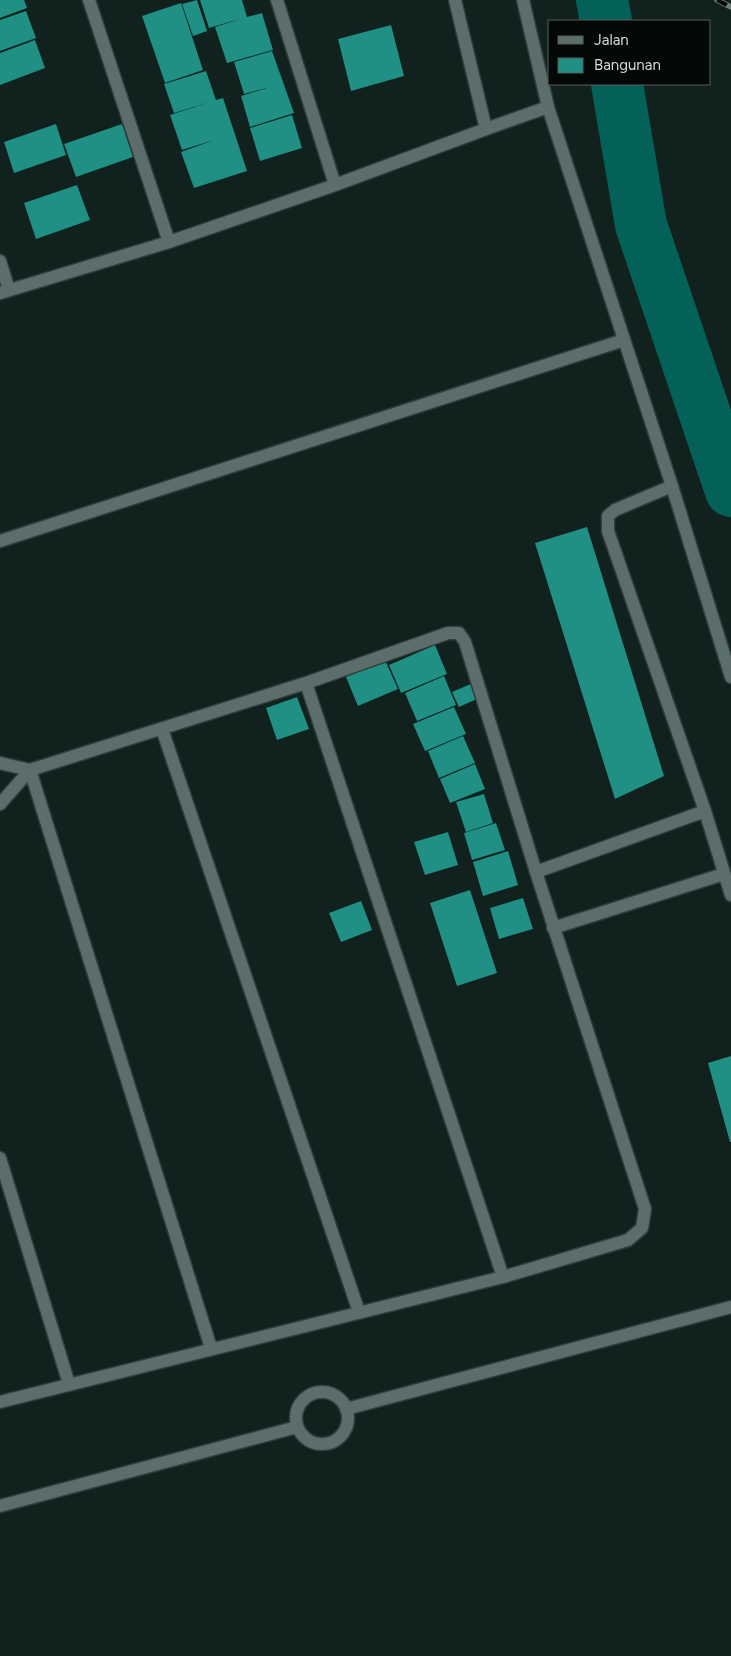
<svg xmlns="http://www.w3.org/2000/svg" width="731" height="1656" font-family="Figtree,sans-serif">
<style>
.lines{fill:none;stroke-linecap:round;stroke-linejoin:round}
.river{stroke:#046158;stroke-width:52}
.building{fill:#208f84}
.minor-casing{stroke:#323c3a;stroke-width:15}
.tertiary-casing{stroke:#323c3a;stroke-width:15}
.minor{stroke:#5b6e6b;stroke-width:12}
.tertiary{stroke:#5b6e6b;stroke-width:12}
.rail-casing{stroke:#707e7c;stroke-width:5.5}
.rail{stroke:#040908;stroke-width:4;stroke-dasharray:11;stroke-linecap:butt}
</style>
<rect width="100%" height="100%" fill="#10211e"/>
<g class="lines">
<path class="river" d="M602,0l4,21
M617,84l24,141 90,266"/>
</g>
<path class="building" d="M0,0h24l3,8 -27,10z
M197,0l10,31 -14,5 -11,-32z
M200,0h42l5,17 15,-4 11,37 -46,13 -12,-36 28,-9 -34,10z
M181,3l22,67 -38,13 -23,-67z
M26,11l10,27 -36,13v-31z
M391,25l13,51 -53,15 -13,-52z
M35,40l10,28 -45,17v-32z
M272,51l22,62 -44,14 -9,-31 29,-9 -26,7 -10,-32z
M206,71l10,29 7,-2 24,73 -53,17 -13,-36 33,-12 -32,10 -12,-35 40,-13 -36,11 -10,-29z
M292,115l10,33 -42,13 -10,-33z
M56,124l10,31 -52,18 -10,-31z
M122,124l11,33 -57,20 -12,-33z
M77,185l13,35 -54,19 -12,-36z
M587,527l77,249 -49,23 -80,-256z
M435,645l12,29 -46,19 -12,-28z
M385,660l13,29 -40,17 -12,-29z
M444,676l12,29 -39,16 -12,-28z
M473,683l6,15 -20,9 -7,-15z
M297,697l12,32 -32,11 -11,-32z
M454,707l12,27 -41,17 -12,-27z
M463,736l12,27 -36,15 -11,-27z
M475,764l10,25 -35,14 -10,-24z
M484,794l9,29 -27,9 -10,-30z
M496,823l9,27 -33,10 -8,-27z
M448,832l10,33 -33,10 -11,-33z
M508,851l10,34 -35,11 -10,-34z
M470,890l27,83 -40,13 -27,-83z
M523,898l10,31 -34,10 -9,-31z
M361,901l11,29 -31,12 -12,-29z
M731,1056v86h-1l-22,-79z"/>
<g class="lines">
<defs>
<path id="minor" d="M89,0l80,242
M277,0l58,185
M486,129l62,-22
M0,261l9,29
M0,293l169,-51 166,-57 151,-56 -31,-129
M672,486l-57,24 -7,6v15l97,280 26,84
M0,541l624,-201
M306,683l197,594
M162,729l197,583
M0,763l30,7 181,578
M0,804l30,-34 276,-87 142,-50h11l6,9 71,230 169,-61
M553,928l171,-54
M0,1158l69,226
M296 1418a26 26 0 1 1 52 0a26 26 0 1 1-52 0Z
M0,1402l503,-125 125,-37 14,-12 3,-19 -109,-337
M346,1409l385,-102
M0,1506l297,-79"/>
<path id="tertiary" d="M523,0l25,107 124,379 59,191"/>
</defs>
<use href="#minor" class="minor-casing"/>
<use href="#tertiary" class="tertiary-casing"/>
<use href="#minor" class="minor"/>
<use href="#tertiary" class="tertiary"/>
<defs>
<path id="rail" d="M717,0l14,7"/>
</defs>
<use href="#rail" class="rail-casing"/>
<use href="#rail" class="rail"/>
</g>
<rect x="548" y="20" width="162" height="65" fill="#040908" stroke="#565d5c"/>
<rect x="558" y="36" width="25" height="8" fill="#5b6e6b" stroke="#565d5c"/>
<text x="594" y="45" font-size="15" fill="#d0dbd9">Jalan</text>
<rect x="558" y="58" width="25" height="15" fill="#208f84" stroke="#565d5c"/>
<text x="594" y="70" font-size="15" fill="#d0dbd9">Bangunan</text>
</svg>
